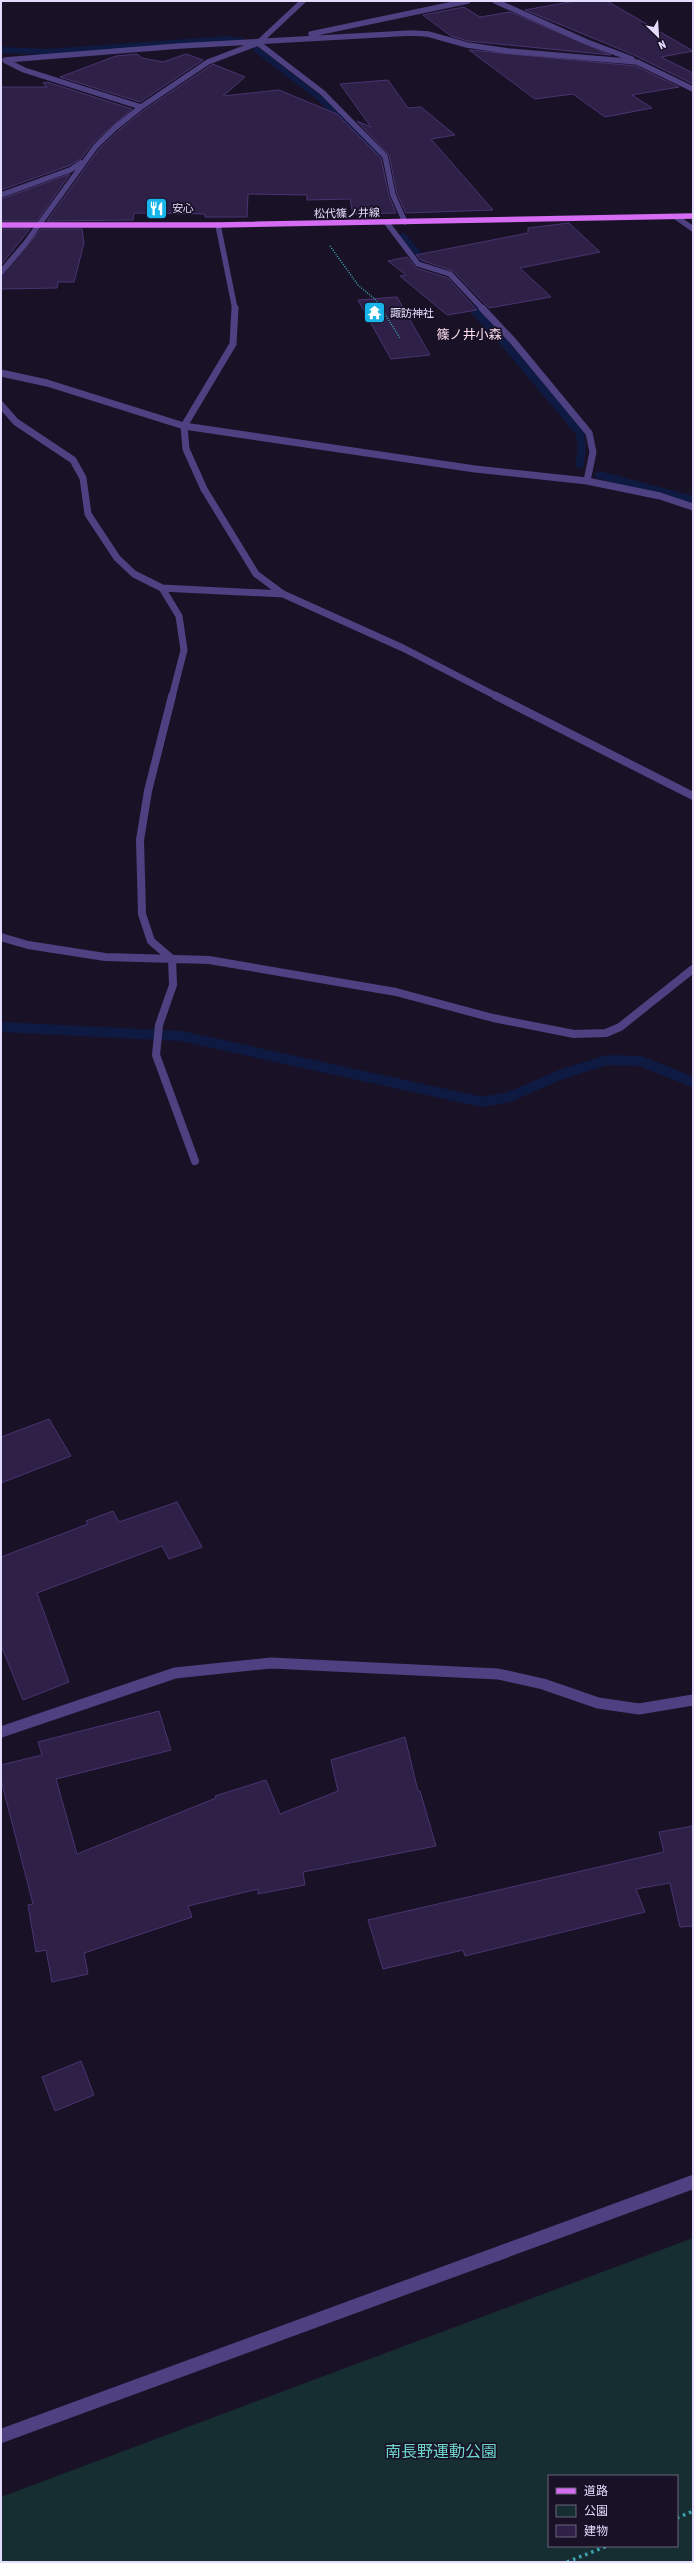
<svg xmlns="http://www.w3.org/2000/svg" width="694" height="2563" font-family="'Asap Condensed','Noto Sans JP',sans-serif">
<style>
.green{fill:#162e31;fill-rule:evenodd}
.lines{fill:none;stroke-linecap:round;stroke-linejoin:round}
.stream-far2{stroke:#0f1a43;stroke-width:6}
.stream-far1{stroke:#0f1a43;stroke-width:8}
.stream{stroke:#0f1a43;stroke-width:10}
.building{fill:#2e2047;stroke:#493471}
.path-far1{stroke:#3ba6b1;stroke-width:1.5;stroke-dasharray:1 1.5;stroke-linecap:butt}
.path{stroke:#3ba6b1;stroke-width:3.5;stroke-dasharray:2.5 4;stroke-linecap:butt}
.minor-far4{stroke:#4e4182;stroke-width:5.5}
.minor-far3{stroke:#4e4182;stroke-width:7}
.minor-far2{stroke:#4e4182;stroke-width:8}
.minor-far1{stroke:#4e4182;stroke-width:11}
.minor{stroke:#4e4182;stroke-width:14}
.major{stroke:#d56cf3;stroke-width:5.5}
.labels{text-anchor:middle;stroke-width:3.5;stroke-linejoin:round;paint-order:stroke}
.far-poi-label{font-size:11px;fill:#e4dcfc;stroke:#191227;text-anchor:start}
.far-street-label{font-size:11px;fill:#e4dcfc;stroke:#191227}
.far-quarter-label{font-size:13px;fill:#fcdeec;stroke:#191227}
.near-park-label{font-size:16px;fill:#6dd7cd;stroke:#191227}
</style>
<rect width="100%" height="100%" fill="#191227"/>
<path class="green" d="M693,2238v324h-692v-65zM549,2476h128v70h-128z"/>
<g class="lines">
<path class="stream-far2" d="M256,49l66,51 55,54 2,14
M1,50l47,2 180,-13 13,2
M403,236l20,23
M464,300l8,9"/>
<path class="stream-far1" d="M472,308l35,38 73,87 2,14 -2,17
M599,475l94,25"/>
<path class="stream" d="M1,1027l180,9 301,66 27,-5 51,-22 47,-15 33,1 53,21"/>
</g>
<path class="building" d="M575,1h32l86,50 -32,6 32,16v11l-59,-29 -109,-45z
M464,7l16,10 30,-5 101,43 -143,-14 -17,-5 -28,-21z
M469,50l167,16 43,21 -47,8 20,13 -47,9 -32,-23 -38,5z
M137,54l5,4 21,4 23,-8 17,6 -63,42 -80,-25 56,-21z
M213,64l32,13 -22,19 56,-6 58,24 44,44 8,38 7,17 -43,1 -3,-15 -43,1v-5l-59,-1 -1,23h-42v-3l-71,-1 -1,7 -86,1 52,-72 20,-19 25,-20z
M388,80l20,28 13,-1 34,28 -24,4 62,71 -87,3 -9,-19 -8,-39 -32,-34 14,6 -31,-43z
M47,82l85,27 -39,34 -12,16 -13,7 -67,24v-103h46l-4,-4z
M70,174l-33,47h-36v-22z
M569,223l31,29 -80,16 31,29 -62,11 -36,-37 -32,-11 -5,-5 112,-22v-5z
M1,229h29l-29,36z
M41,229h41l2,14 -10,39h-16l-1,6 -56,1v-13z
M407,257l9,11 32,10 29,32 -30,5 -47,-39 6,-1 -18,-14z
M397,297l33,58 -39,4 -33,-59z
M49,1419l22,37 -70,27v-46z
M177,1502l25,45 -33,12 -7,-13 -125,47 32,89 -46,18 -22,-55v-88l87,-33 -2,-3 27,-10 6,11z
M159,1711l12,39 -115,29 21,75 139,-56 -1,-2 51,-16 14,34 58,-23 -7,-31 74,-23 13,54h2l16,55 -133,26 2,13 -47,9v-5l-70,17 4,11 -108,36 4,21 -36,8 -6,-32 -10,2 -8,-47 5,-1 -32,-124v-15l41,-10 -4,-13z
M693,1826v100l-13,1 -10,-44 -34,6 9,23 -180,44 -2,-6 -80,19 -15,-49 296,-68 -5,-20z
M81,2061l13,34 -39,16 -13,-34z"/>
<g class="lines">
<path class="path-far1" d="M330,246l28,39 18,15 24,38"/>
<path class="path" d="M677,2518l16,-7
M567,2562l40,-16"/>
<path class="minor-far4" d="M495,1l92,41 45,17
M311,34l157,-33
M258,43l65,50 62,63 8,39 12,27
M5,60l174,-14 232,-13 17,1 39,11 41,6 129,11 56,27
M6,61l18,9 117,37
M1,195l69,-25 11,-7
M676,217l17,12
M387,223l31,41 32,10 33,35
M218,225l17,84
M1,272l24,-28 71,-98 20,-19 25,-20 67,-45 50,-19 45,-42"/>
<path class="minor-far3" d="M235,308l-2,36 -49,82 2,23 18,40 52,85 27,20 120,54 95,49
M482,308l31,33 76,92 4,19 -6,29
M1,373l46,10 137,43 291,43 112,12 73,15 33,11
M1,405l15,17 57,38 10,18 5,36 29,44 17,16 28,14 121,6
M162,588l17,28 5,34 -12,47"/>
<path class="minor-far2" d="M172,696l-24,95 -8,49 2,74 9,27 21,18 1,26 -14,40 -3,30 39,106
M496,696l197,100
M1,937l27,8 77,12 104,3 187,32 97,26 81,16 32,-1 14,-6 73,-58"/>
<path class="minor-far1" d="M1,1732l174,-59 96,-10 227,11 45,10 55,19 41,6 54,-9"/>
<path class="minor" d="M1,2436l692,-254"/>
<path class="major" d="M1,225h217l475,-9"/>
</g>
<defs>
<symbol id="restaurant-square" viewBox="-11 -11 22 22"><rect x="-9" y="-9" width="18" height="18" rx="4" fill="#18b5eb" stroke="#191227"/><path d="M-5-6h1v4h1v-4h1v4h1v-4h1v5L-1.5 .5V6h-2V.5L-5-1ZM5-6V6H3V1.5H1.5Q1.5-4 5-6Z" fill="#fff"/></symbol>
<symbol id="temple-square" viewBox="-11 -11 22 22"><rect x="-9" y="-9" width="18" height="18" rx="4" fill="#18b5eb" stroke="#191227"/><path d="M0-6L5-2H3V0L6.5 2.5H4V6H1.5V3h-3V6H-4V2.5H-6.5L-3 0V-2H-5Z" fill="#fff"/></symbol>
</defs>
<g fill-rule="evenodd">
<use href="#restaurant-square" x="144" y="196" width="25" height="25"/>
<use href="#temple-square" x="362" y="300" width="25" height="25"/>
</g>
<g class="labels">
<g class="far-poi-label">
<text x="172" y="212">安心</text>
<text x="390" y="317">諏訪神社</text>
</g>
<g class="far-street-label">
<text transform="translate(347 213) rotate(-1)" y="4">松代篠ノ井線</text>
</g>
<g class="far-quarter-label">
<text x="469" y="339">篠ノ井小森</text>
</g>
<g class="near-park-label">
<text x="441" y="2457">南長野運動公園</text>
</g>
</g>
<rect width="694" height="2563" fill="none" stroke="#e4dcfc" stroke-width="4"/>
<rect x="548" y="2475" width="130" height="72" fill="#191227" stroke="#6a637c"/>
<rect x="556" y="2488" width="20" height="6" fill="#d56cf3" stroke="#6a637c"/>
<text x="584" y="2495" font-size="12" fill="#e4dcfc">道路</text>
<rect x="556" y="2505" width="20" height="12" fill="#162e31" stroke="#6a637c"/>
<text x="584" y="2515" font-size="12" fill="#e4dcfc">公園</text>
<rect x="556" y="2525" width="20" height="12" fill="#2e2047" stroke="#6a637c"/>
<text x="584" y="2535" font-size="12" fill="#e4dcfc">建物</text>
<g transform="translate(658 36) rotate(155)" stroke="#191227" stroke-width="3" paint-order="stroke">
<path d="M0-3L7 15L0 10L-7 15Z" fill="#e4dcfc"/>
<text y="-6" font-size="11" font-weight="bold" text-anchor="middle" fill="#e4dcfc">N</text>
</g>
</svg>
